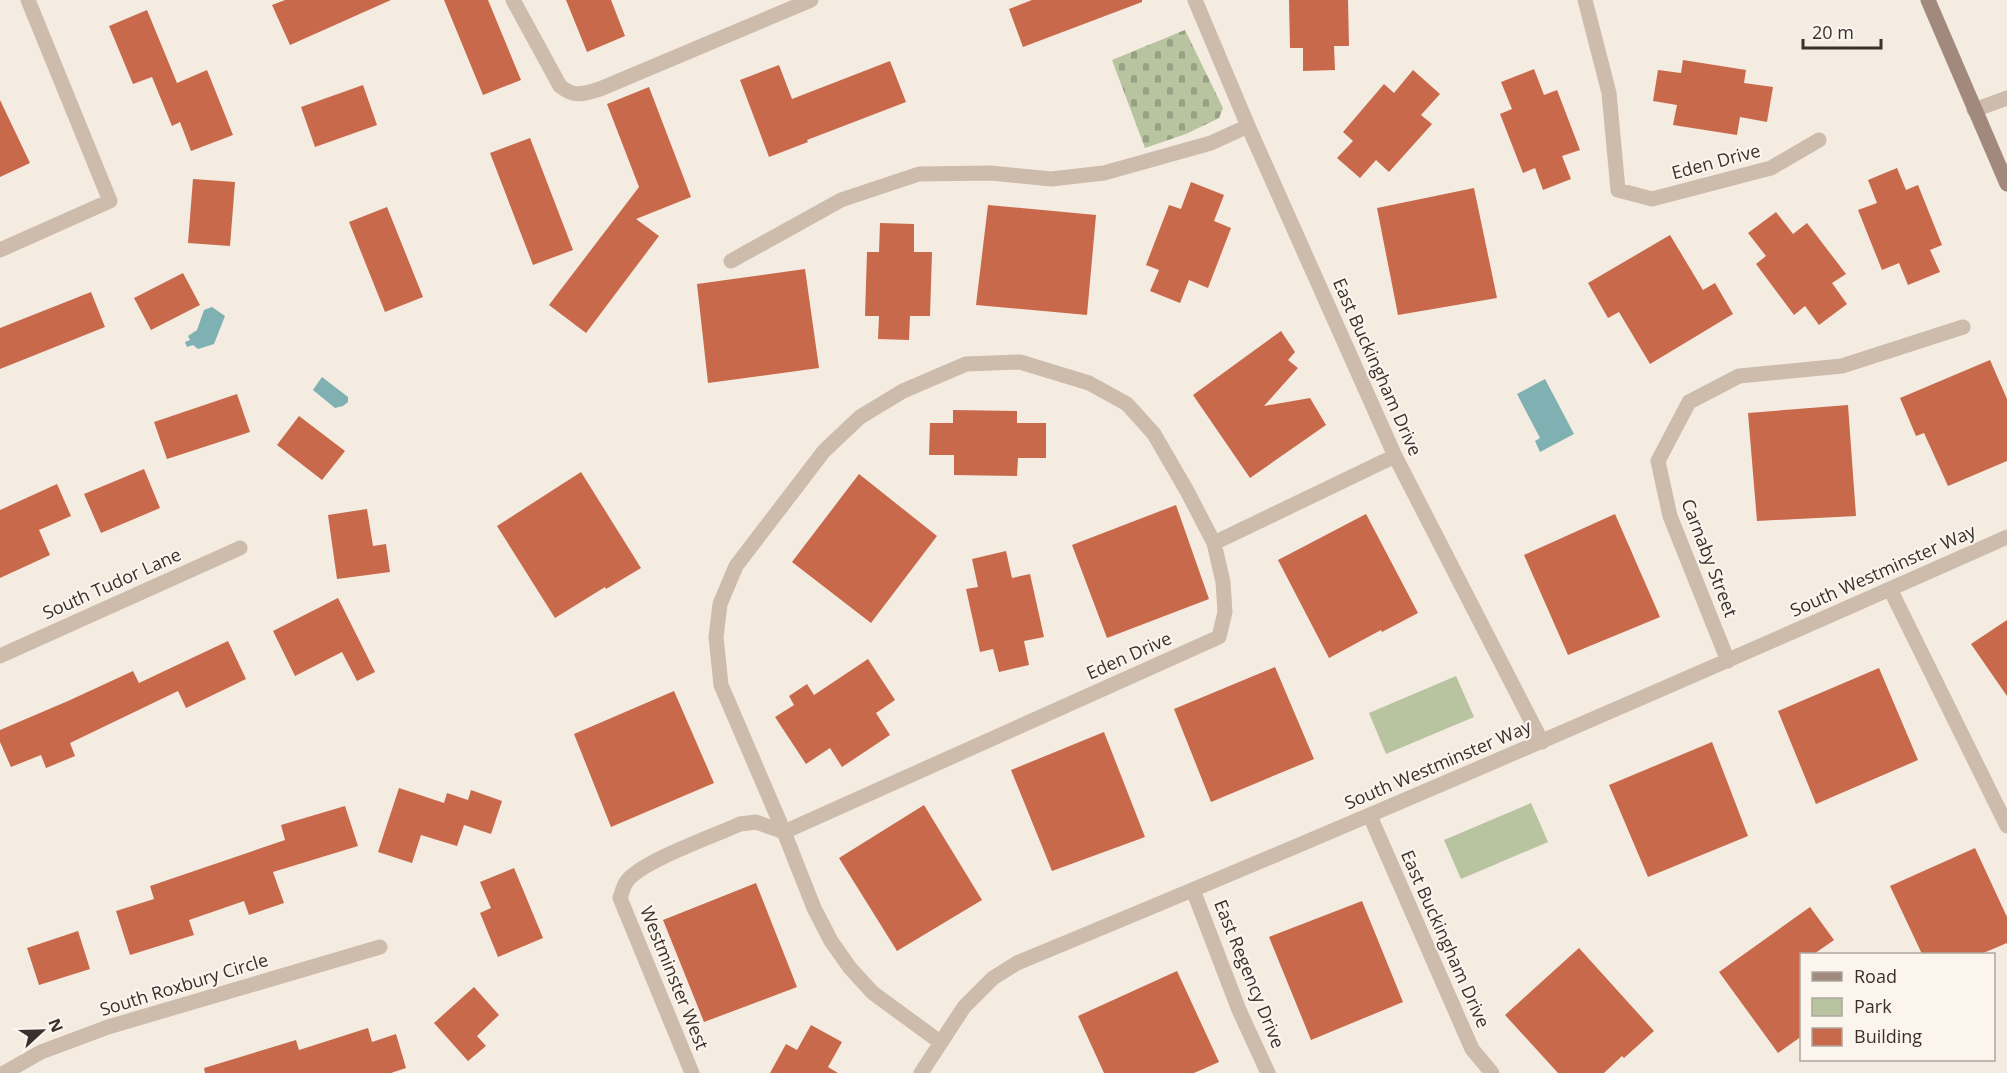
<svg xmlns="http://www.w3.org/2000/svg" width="2007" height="1073" font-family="'Open Sans',sans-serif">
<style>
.cemetery{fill:url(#cemetery-stones)}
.green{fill:#b8c4a0}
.water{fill:#7fb0b2}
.building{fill:#c8694b}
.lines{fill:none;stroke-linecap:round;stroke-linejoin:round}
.minor{stroke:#cdbbac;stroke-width:15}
.secondary{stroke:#a18a7d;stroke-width:15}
.labels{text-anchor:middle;stroke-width:4.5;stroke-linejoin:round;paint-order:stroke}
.street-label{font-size:18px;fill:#3b302b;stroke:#fbf5ee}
</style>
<defs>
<pattern id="cemetery-stones" width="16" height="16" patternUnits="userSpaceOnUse" patternTransform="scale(1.5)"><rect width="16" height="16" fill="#b8c4a0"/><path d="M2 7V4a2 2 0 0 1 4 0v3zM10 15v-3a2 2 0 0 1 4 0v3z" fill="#97a083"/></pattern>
</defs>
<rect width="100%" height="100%" fill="#f4ebe1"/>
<path class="cemetery" d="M1185,30l38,78 -4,10 -33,16 -41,14 -33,-88z"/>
<path class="green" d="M1456,676l18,41 -88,37 -17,-41z
M1531,803l17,39 -87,37 -17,-39z"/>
<path class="water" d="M212,307l13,9 -11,28 -16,5 -5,-4 -6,2 -2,-5 5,-2 -2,-4 9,-6 7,-20z
M322,377l26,20v5l-5,4 -8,2 -22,-18z
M1545,379l29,55 -34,18 -5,-11 5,-3 -23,-44z"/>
<path class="building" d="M285,0h106l-101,45 -18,-40z
M444,0h44l33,80 -38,15z
M566,0h45l14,36 -38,16z
M1032,0h110v2l-119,45 -14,-38z
M1289,0h59l1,46h-15l1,24 -32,1v-23h-13z
M147,10l30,73 30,-13 26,65 -42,16 -11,-29 -8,4 -20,-49 -19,7 -24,-58z
M1683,60l63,10 -2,13 29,4 -6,35 -27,-5 -3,18 -64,-10 4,-20 -24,-4 5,-31 23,3z
M890,61l16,41 -99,38 1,2 -39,15 -29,-77 39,-15 13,34z
M1534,69l10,26 13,-5 23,60 -18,6 9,23 -28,11 -8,-22 -12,5 -23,-59 12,-5 -11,-27z
M1413,70l27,24 -19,21 11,9 -43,48 -13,-12 -16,18 -23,-20 16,-17 -10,-9 41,-48 10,9z
M363,85l14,40 -62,22 -14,-40z
M649,87l42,110 -55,22 23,17 -73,97 -37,-28 90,-118 -32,-83z
M0,100l30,63 -30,14z
M530,138l43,112 -40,15 -43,-112z
M1897,168l9,22 12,-5 24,60 -12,5 10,22 -32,13 -9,-22 -17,7 -24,-60 19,-7 -9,-23z
M193,179l42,3 -5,64 -42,-3z
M1191,182l33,13 -10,26 17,7 -23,60 -19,-8 -9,23 -30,-12 9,-21 -13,-5 23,-60 12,4z
M1474,188l23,110 -99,17 -21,-107z
M988,205l108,10 -9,100 -111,-10z
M387,207l36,90 -38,15 -36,-90z
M1776,212l17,22 14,-11 39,51 -14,9 15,21 -28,21 -14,-19 -11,9 -38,-51 10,-8 -18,-23z
M880,223l34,1v28h18l-2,64h-20l-1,24 -31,-1 1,-23h-14l2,-64h12z
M1670,235l33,55 12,-7 18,31 -83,50 -31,-52 -11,6 -20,-35z
M805,269l14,99 -111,15 -11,-99z
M183,273l17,32 -49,25 -17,-32z
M91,292l14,35 -105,42v-41z
M1281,331l14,21 -7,8 10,8 -34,38 46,-8 16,27 -76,53 -57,-83z
M1990,360l17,39v62l-59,25 -24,-53 -8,3 -16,-38z
M237,394l13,38 -83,27 -13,-37z
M1848,405l8,111 -99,5 -9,-108z
M953,410l64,1v12h29v35h-28l-1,18 -63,-1v-20h-25l1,-32h23z
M299,416l46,35 -23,29 -45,-35z
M144,469l16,39 -59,25 -17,-39z
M581,472l60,96 -35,21 -1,-2 -50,31 -58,-92z
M859,474l78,62 -66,87 -79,-61z
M57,484l14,32 -32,14 11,25 -50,23v-68z
M1176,505l33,94 -102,39 -35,-93z
M367,509l6,37 13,-2 4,28 -53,7 -9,-64z
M1366,514l52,99 -36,19 -1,-2 -52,28 -51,-98z
M1615,514l45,103 -92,38 -44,-100z
M1006,551l6,27 18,-4 14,63 -20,4 5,24 -30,7 -6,-23 -13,3 -14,-63 12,-2 -6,-28z
M338,598l37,74 -18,9 -15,-29 -47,24 -22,-45z
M2007,620v76l-36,-52z
M228,641l18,38 -60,29 -8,-17 -108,52 5,13 -29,12 -5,-13 -30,12 -11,-25v-12l68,-29 65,-30 6,12z
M868,659l27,41 -19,13 14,22 -48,32 -12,-19 -24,16 -31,-47 19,-12 -5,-9 18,-12 7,11z
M1275,667l39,92 -103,43 -37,-93z
M1879,668l39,92 -102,44 -38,-93z
M674,691l40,92 -103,44 -37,-93z
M1104,732l41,105 -93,34 -41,-101z
M1712,742l36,94 -100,41 -39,-92z
M399,788l45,15 3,-10 21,7 3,-10 31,11 -11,33 -27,-9 -7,21 -36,-11 -9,28 -34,-11z
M924,805l58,95 -85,51 -58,-93z
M345,806l13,40 -85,26 11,31 -35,12 -5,-14 -55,19 5,15 -64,20 -14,-44 38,-12 -4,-13 135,-46 -4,-15z
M1975,848l32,69v26l-26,11h-59l-32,-68z
M514,868l29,70 -45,19 -18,-44 11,-5 -11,-26z
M756,883l41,104 -93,35 -41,-102z
M1362,901l41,101 -92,38 -42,-103z
M1810,907l24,33 -20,14h-12v82l-24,17 -59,-81z
M78,931l12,38 -51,16 -12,-37z
M1579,948l75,83 -30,27 -2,-2 -18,17h-46l-53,-58z
M1177,971l42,91 -25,11h-90l-26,-57z
M474,987l25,28 -22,21 9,10 -18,15 -34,-38z
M811,1025l31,17 -14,25 10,6h-68l16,-29 11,6z
M368,1028l4,14 24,-8 10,34 -15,5h-186l-1,-5 92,-28 3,10z"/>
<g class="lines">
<path class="minor" d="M513,0l47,86c15,12 23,8 40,3l211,-89
M1195,0l53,126 147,330 147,286
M1585,0l24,93 9,97 34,9 119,-31 48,-28
M1974,110l33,-12
M0,250l110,-49 -82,-201
M731,261l110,-61 78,-26 72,-1 60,6 53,-6 107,-30 37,-17
M1214,543l181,-87
M1890,589l117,237
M0,656l240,-108
M1728,661l-58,-145 -12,-55 31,-59 50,-26 103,-10 121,-39
M1370,816l102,233 20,24
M784,832l435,-195 6,-25 -2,-30 -9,-39 -27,-52 -33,-57 -27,-30 -38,-21 -69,-21 -54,2 -63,27 -43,26 -36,34 -88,115 -16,38 -4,33 5,48 63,147 30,76 17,33 19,27 23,25 67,49
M1193,890l46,120 29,63
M4,1073l37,-21 67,-25 272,-80
M692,1073l-72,-175c2,-5 3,-12 7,-17 15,-20 87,-45 113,-57l16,-2 28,10
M921,1073l43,-66 29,-29 24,-15c332,-137 662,-280 990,-426"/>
<path class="secondary" d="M1928,0l79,184"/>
</g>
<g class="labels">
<g class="street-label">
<text transform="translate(1716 162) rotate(-15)" y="6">Eden Drive</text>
<text transform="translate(1377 367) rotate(66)" y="6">East Buckingham Drive</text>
<text transform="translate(1709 558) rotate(69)" y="6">Carnaby Street</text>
<text transform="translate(1883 571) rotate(-24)" y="6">South Westminster Way</text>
<text transform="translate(112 584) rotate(-24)" y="6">South Tudor Lane</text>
<text transform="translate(1129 656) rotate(-24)" y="6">Eden Drive</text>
<text transform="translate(1438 765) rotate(-23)" y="6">South Westminster Way</text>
<text transform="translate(1445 939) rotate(66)" y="6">East Buckingham Drive</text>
<text transform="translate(1249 974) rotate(68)" y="6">East Regency Drive</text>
<text transform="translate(674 978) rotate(68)" y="6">Westminster West</text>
<text transform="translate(184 985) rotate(-17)" y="6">South Roxbury Circle</text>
</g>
</g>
<rect x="1800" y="953" width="195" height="108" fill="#fbf5ee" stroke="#aea6a0" stroke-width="1.5"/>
<rect x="1812" y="972" width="30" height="9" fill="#a18a7d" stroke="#aea6a0" stroke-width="1.5"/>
<text x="1854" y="983" font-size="18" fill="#3b302b">Road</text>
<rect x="1812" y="998" width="30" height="18" fill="#b8c4a0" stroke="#aea6a0" stroke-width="1.5"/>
<text x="1854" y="1013" font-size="18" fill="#3b302b">Park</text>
<rect x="1812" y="1028" width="30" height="18" fill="#c8694b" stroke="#aea6a0" stroke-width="1.5"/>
<text x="1854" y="1043" font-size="18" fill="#3b302b">Building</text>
<g transform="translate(42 1031) rotate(68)" stroke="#fbf5ee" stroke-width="4.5" paint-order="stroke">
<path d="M0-4.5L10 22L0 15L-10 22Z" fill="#3b302b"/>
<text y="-9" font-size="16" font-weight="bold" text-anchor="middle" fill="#3b302b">N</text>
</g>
<path d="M1803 39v9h78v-9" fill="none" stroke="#3b302b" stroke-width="3"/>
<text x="1812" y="39" font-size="18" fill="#3b302b" stroke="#fbf5ee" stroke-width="4.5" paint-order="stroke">20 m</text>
</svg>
